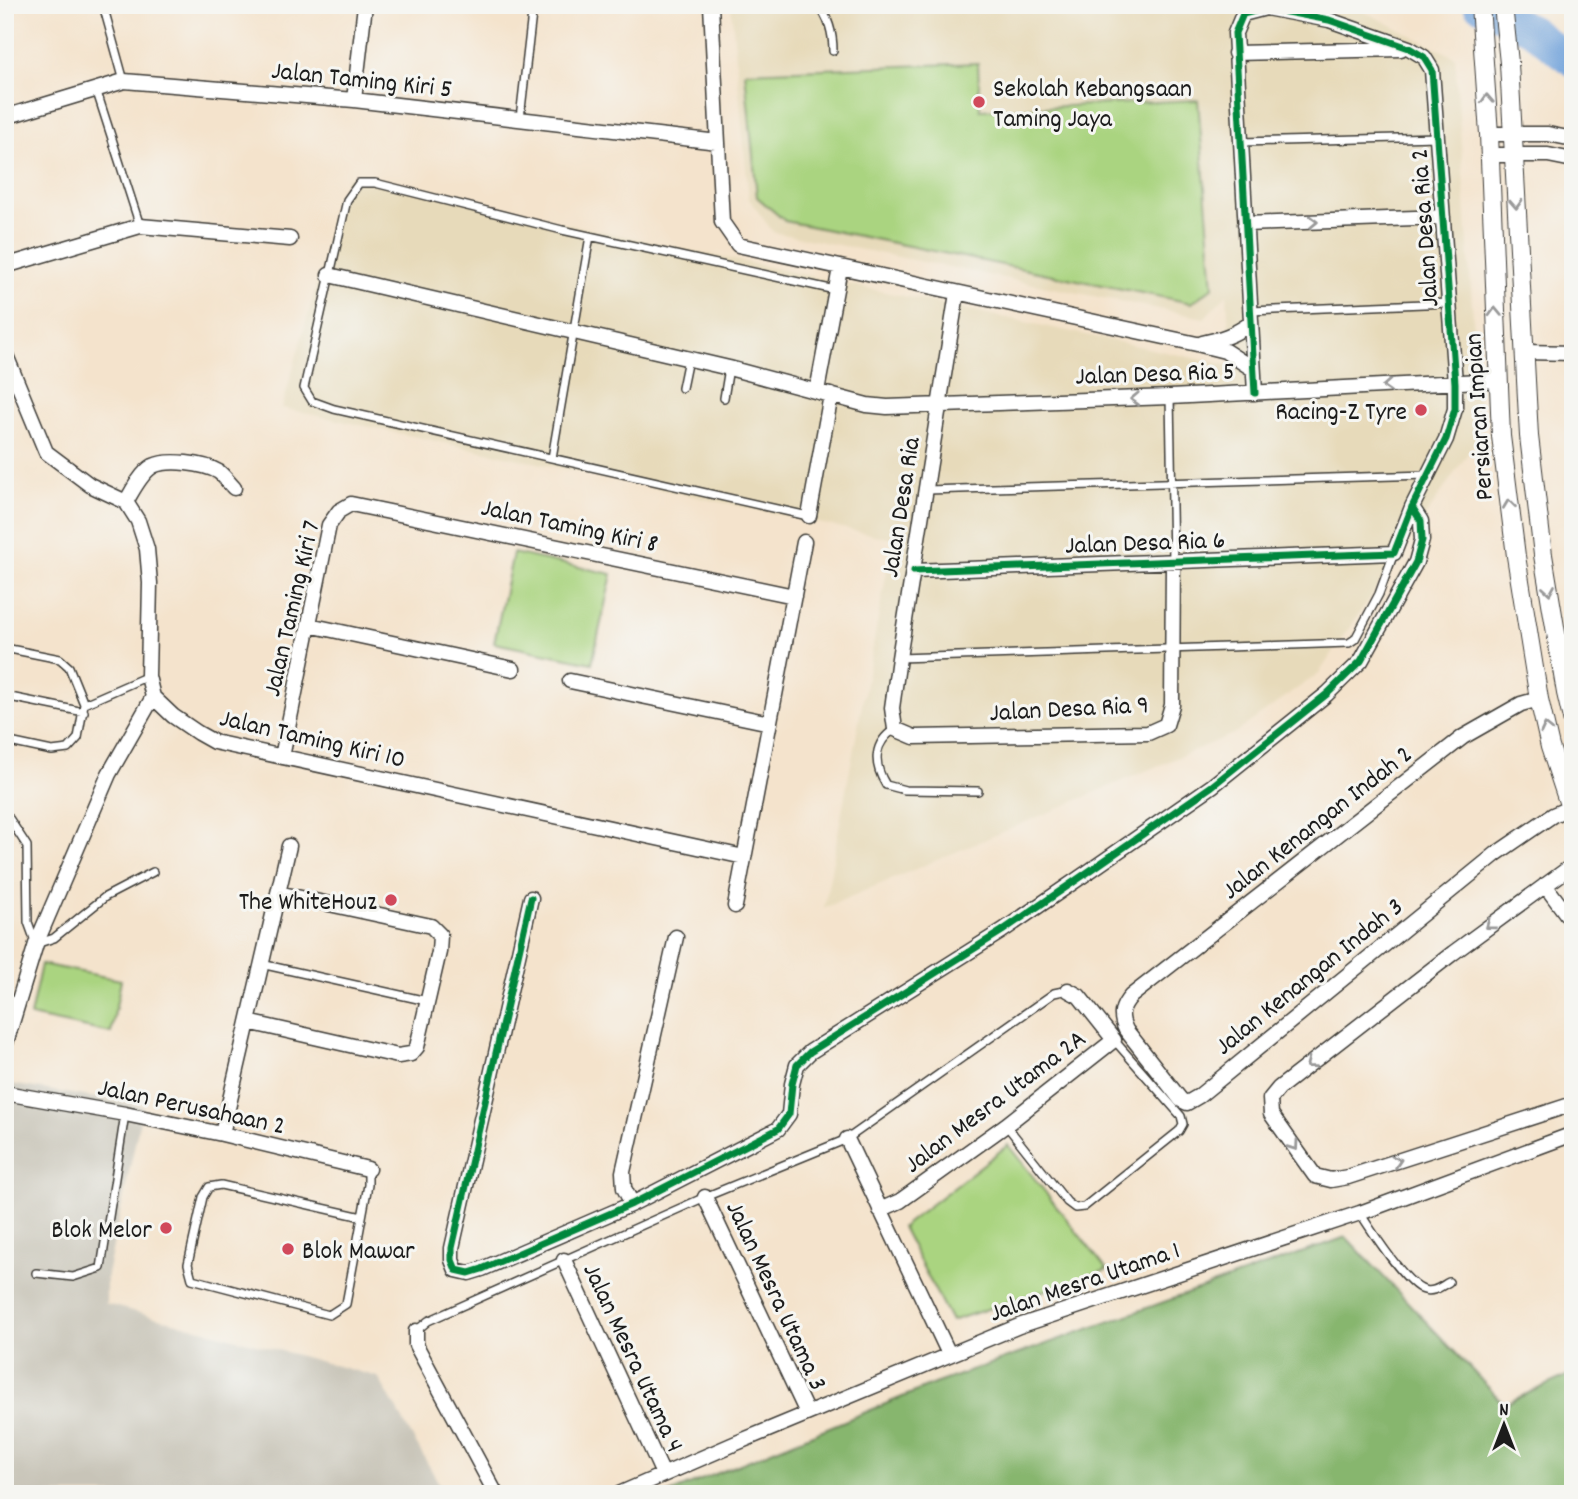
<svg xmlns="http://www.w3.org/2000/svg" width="1578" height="1499" font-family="Dekko,sans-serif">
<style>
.built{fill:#e7daba}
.industrial{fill:#c8c4b8}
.green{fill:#aad480;stroke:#63784e;stroke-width:2}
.forest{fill:#87b66e;stroke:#526945;stroke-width:2}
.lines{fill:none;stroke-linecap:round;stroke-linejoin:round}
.river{stroke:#6fa1da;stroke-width:30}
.service-casing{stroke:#3c3a36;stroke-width:10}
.minor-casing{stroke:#3c3a36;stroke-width:17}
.tertiary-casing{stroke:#3c3a36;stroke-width:20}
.service{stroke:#fff;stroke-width:7}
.minor{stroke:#fff;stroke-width:14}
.tertiary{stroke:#fff;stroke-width:18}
.cycleway-casing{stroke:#f6f6f2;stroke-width:11}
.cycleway{stroke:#00873e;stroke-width:7}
.oneway{stroke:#999}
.poi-dot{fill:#d1495b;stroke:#f6f6f2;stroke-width:2.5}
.labels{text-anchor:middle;stroke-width:6;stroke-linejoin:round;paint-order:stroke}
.street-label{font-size:26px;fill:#1c1c1c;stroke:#f6f6f2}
.poi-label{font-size:26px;fill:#1c1c1c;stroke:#f6f6f2;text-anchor:end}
</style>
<rect width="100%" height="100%" fill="#f6f6f2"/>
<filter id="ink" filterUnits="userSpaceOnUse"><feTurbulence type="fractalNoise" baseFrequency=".0143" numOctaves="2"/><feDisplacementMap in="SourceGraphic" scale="14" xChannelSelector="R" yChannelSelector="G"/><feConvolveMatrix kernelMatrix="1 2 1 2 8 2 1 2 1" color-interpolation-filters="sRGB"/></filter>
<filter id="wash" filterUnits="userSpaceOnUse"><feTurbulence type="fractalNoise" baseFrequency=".00686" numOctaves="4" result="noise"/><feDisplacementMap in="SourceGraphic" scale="28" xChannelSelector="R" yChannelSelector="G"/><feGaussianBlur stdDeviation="1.57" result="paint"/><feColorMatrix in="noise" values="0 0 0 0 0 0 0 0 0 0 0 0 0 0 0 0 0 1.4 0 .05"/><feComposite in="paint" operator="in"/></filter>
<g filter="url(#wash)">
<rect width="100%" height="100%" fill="#f4e3cc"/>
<path class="built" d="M731,5h620l104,52 26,377 -162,239 -84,60 -411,175 69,-369 -611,-131 65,-231 884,189 -4,-72 -23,24 -431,-86 -24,-33z"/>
<path class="industrial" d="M5,1083l138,23 -37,173v25l272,73 67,117h-440z"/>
<path class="green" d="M978,63l2,47 218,-10 15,187 -22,16 -406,-82 -28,-24 -12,-125z
M513,553l99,21 -20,89 -98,-20z
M41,964l80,16 -10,53 -81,-17z
M1008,1145l99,125 -156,51 -49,-94z"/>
<path class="forest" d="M1346,1237l158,167 69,-31v121h-906l267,-110z"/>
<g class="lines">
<path class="river" d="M1478,5l53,25 42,32"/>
</g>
</g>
<g filter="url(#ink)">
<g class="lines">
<defs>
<path id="service" d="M103,5l21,76
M818,5c11,13 15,29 15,46
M96,89l44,137
M520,118l13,-113
M1241,142l197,-5
M1250,311l199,-8
M682,388l6,-29
M1170,397l3,164
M724,398l5,-30
M552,458l38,-222
M927,490l500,-15
M808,516l-474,-107 -22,-8 -8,-13 43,-188 12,-17h16l187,47 273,60
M5,648l55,11 9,8 15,37 -6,34 -10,11 -16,2 -47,-10
M899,658l450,-15 6,-4 24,-45 15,-41
M5,696l79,16
M84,704l64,-28
M895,729c-22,14 -22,35 -9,56l19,5 73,1
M5,812l22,34 1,76 8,22 18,-6 51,-41 48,-25
M261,964l166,37
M1006,1125l61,77 8,6 9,-1 95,-76 4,-7 -2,-8 -67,-76
M1360,1213c11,17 46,72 64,77 10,3 17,-4 25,-8
M362,1217l-141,-32 -12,2 -6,10 -15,67 4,15 137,36 17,-11 22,-119v-16
M36,1273l37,4 28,-9 24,-154
M416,1331l12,-10 277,-124 142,-58 207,-146 14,-3"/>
<path id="minor" d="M711,5l11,217 16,23 459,99 28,7 28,18
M1235,53l166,-4
M354,100l11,-95
M5,117l119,-36 230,19 364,42
M1489,134h59l25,5
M1490,155h58l25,5
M1245,224l198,-7
M5,266l135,-40 150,13
M329,275l400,93 138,37 20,2 283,-10 329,-17
M957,293l-58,365 -7,50 3,21 19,8 234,-4 18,-8 6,-20 1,-144
M1202,343c20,-4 32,-8 49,-20
M1524,352l49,1
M5,353l41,99 44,33 36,17 12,19 9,28 3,34 -2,93 5,21 20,19 25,17 16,9 530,115
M817,391l23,-123
M126,502c6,-11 16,-30 27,-36 15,-7 51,-3 66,6 5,4 10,11 15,16
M809,516l22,-121
M914,571l480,-18 18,-46 34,-68 9,-30v-26l-23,-313 -8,-13 -15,-9 -80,-28 -63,-12 -23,6 -8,19 20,360
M309,625l204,44
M570,681l200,42
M1539,699l-18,5 -58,33 -332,259c-10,11 -12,20 -5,34l55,70 6,3 12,-7 297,-242 57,-39 16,-7
M282,757l47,-232 10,-14 12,-7 443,92
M1573,865l-120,88 -174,135 -9,11 1,15 44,62 16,4 17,-3 225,-73
M1545,885l28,38
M531,898l-79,350v12l4,10 13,3 13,-4 150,-65 146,-75 11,-15 3,-30 5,-19 13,-13 192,-121 89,-61 121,-84 115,-92 34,-33 55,-99 6,-22 -1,-19 -9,-14
M735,906l69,-364
M248,1022l150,34 13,-2 6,-7 22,-95 1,-17 -9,-9 -153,-33
M5,1046l31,-102 73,-170 44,-77
M5,1093l120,21 97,20 146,35
M222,1134l67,-288
M847,1139l102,215
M705,1197l102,216
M632,1204l-8,-16 -1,-16 53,-235
M880,1210l20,-9 106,-76 108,-85 -35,-44 -11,-6
M564,1260l99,214
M416,1331v14l80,149
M619,1494l115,-50 285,-118 341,-113 213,-79"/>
<path id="tertiary" d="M1480,5l9,129 12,302 15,120 23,143 11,48 23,70
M1503,5l6,58 20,373 14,119 23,138 7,30"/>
</defs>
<use href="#service" class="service-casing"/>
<use href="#minor" class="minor-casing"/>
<use href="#tertiary" class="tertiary-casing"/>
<use href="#service" class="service"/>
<use href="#minor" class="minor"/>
<use href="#tertiary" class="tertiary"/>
<defs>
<path id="cycleway" d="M914,571l480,-18 18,-46 34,-68 9,-30v-26l-23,-313 -8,-13 -15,-9 -80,-28 -63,-12 -23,6 -8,19 20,360
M531,898l-79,350v12l4,10 13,3 13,-4 150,-65 146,-75 11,-15 3,-30 5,-19 13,-13 192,-121 89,-61 121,-84 115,-92 34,-33 55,-99 6,-22 -1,-19 -9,-14"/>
</defs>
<use href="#cycleway" class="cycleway-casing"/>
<use href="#cycleway" class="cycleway"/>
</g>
<defs><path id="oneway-chevron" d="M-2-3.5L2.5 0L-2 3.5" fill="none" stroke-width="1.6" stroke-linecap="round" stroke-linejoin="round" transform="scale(1.75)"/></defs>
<g class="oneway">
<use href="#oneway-chevron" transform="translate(1487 99) rotate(-93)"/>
<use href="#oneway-chevron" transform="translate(1516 204) rotate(87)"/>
<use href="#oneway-chevron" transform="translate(1313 222) rotate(-2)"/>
<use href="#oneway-chevron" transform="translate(1495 312) rotate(-92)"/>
<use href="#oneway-chevron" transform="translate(1387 386) rotate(177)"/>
<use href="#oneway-chevron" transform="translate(1135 399) rotate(178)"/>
<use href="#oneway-chevron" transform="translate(1509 504) rotate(-97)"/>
<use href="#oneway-chevron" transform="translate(1549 590) rotate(81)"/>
<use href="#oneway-chevron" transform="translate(1546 728) rotate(-103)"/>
<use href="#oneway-chevron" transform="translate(1490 925) rotate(143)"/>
<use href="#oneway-chevron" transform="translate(1310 1064) rotate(142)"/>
<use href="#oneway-chevron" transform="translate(1294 1146) rotate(55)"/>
<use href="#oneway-chevron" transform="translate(1397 1161) rotate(-18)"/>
</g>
</g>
<g class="poi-dot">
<circle cx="979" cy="102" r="7"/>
<circle cx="1421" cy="410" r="7"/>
<circle cx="391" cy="900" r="7"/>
<circle cx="166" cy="1228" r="7"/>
<circle cx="288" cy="1249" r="7"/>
</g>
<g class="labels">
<g class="street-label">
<text transform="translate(362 78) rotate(6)" y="9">Jalan Taming Kiri 5</text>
<text transform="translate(1423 228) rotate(-94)" y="9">Jalan Desa Ria 2</text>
<text transform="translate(1155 372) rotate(-2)" y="9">Jalan Desa Ria 5</text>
<text transform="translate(1477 417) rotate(-94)" y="9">Persiaran Impian</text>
<text transform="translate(899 507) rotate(-81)" y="9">Jalan Desa Ria</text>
<text transform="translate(570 524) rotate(12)" y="9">Jalan Taming Kiri 8</text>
<text transform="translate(1145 541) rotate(-2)" y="9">Jalan Desa Ria 6</text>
<text transform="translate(290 608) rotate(-77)" y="9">Jalan Taming Kiri 7</text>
<text transform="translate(1069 707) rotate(-3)" y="9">Jalan Desa Ria 9</text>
<text transform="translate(313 737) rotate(13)" y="9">Jalan Taming Kiri 10</text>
<text transform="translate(1316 821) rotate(-38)" y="9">Jalan Kenangan Indah 2</text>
<text transform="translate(1308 975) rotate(-39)" y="9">Jalan Kenangan Indah 3</text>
<text transform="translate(994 1100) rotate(-37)" y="9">Jalan Mesra Utama 2A</text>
<text transform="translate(192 1105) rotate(12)" y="9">Jalan Perusahaan 2</text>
<text transform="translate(1084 1280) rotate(-19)" y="9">Jalan Mesra Utama 1</text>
<text transform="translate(778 1295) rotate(65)" y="9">Jalan Mesra Utama 3</text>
<text transform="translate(635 1357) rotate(65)" y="9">Jalan Mesra Utama 4</text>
</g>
<g class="poi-label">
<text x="993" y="96" text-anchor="start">Sekolah Kebangsaan<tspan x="993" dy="30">Taming Jaya</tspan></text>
<text x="1407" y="419">Racing-Z Tyre</text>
<text x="377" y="909">The WhiteHouz</text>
<text x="152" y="1237">Blok Melor</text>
<text x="302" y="1258" text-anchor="start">Blok Mawar</text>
</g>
</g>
<rect width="1578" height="1499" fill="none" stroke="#f6f6f2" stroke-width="28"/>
<g transform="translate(1504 1425)" stroke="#f6f6f2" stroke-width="5" paint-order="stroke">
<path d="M0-5L12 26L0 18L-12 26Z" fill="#1c1c1c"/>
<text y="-10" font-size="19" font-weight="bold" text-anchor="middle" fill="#1c1c1c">N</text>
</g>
</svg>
